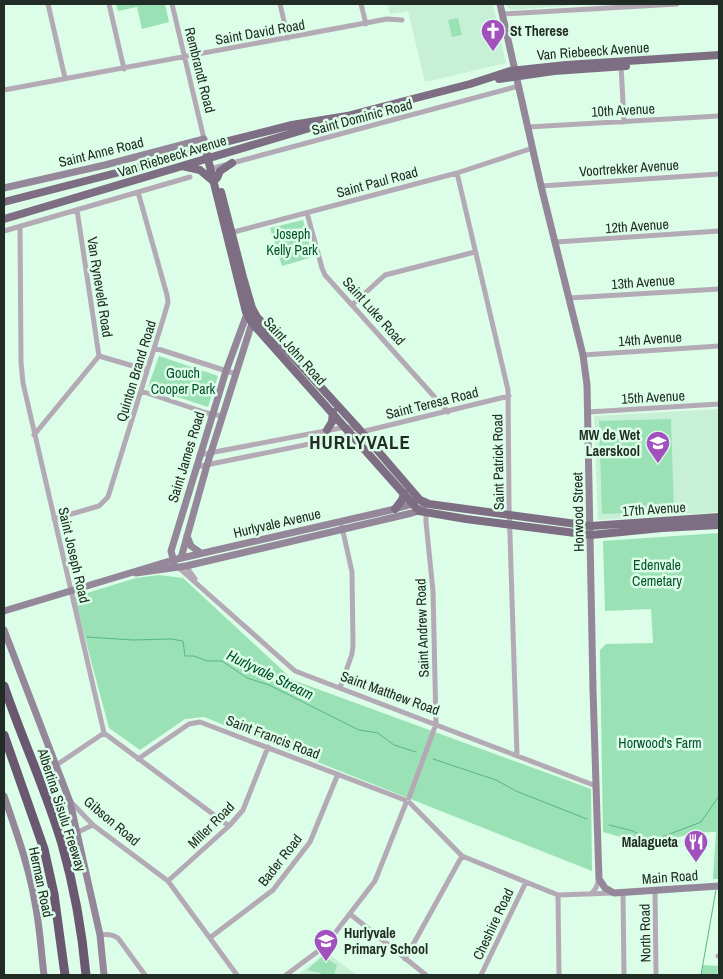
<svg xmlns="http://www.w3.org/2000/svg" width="723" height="979" font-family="'Archivo Narrow',sans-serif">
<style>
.built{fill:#c8f0d7}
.green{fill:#9ae1b5}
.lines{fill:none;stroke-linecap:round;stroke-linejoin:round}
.stream{stroke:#58b782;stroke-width:1}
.street{stroke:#b3aab6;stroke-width:5}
.secondary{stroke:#948799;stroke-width:7}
.primary{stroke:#7d6e83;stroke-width:8}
.highway{stroke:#6a5871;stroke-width:9}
.labels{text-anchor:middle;stroke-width:5;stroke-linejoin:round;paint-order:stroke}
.poi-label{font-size:14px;font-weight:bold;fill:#202c25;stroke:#dcfde7;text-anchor:start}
.street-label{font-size:14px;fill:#202c25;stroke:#dcfde7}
.park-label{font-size:14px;fill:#065331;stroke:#dcfde7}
.water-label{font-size:15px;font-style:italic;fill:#004f2d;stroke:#dcfde7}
.district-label{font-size:19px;font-weight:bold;letter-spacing:1px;fill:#202c25;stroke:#dcfde7}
</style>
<rect width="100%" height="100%" fill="#dcfde7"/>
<path class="built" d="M388,4h105l13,59 -81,19 -17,-71 -18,3z
M504,4h63v2l-56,4z
M719,409v103l-121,8 -4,-104z
M326,952l31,23h-59z"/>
<path class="green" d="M116,4h49l4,18 -27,7 -5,-22 -19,4z
M458,18l4,17 -10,2 -4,-17z
M303,220l10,37 -31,9 -12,-38z
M159,356l59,20 -10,31 -60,-20z
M671,419l3,93 -72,2 -3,-93z
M719,533v346h-6l3,-47c-20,-1 -43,5 -61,15l-52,-15 -3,-182 6,-6 47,-1 -2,-34 -46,2 -2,-70z
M159,575l24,3 110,102 8,3 290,106 1,82 -388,-154 -19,2 -45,31 -31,-22 -35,-131 62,-19z
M323,956l14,9 -3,10h-13v-2l-14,-3z
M703,965l15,1 -1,9h-16z"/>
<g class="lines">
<path class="stream" d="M87,637l46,3 38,-1 12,2 2,15h9l13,5h15l25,17 22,7 90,45 19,3 16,12 22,7
M433,759l63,21 20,11 71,28
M609,825l24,6 10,6 14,2 44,-17 18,-26
M701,975l15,-85"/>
<path class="street" d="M48,4l17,74
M109,4l15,65
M172,4l32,135
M280,4l8,34
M361,4l5,20
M503,14l174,-10
M621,65l3,57
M4,90l383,-71 15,1
M528,127l191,-11
M210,169l309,-83
M457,173l51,217 1,114 8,252
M541,186l178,-12
M307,213l15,55 3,7 123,137
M20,226l1,136 2,21 81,350 125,93
M4,231l186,-54
M230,233l227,-60 76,-25
M556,242l163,-11
M569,298l150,-9
M353,304l32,-29 90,-23
M155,348l81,26
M583,355l136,-9
M99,356l48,14
M141,391l66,22 15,3
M588,412l131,-8
M361,432l148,-36
M34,435l65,-79 -22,-146
M199,455l147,-28 12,2
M196,467l158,-32 10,1
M54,519l45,-13 9,-9 57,-184 3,-11 -1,-7 -29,-103
M186,566l9,13
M179,568l116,103 301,115
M340,688l12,-34 1,-9 -1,-73 -10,-45
M138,759l51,-35 11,-2 205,78
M55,766l49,-33
M409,798l27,-74 -3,-133 -7,-69v-10
M71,802l22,23 75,56 69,94
M410,803l52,53 96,39 56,-2
M78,832l15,-7
M168,881l61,-55 14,-16 25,-63
M655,890l1,85
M623,893l1,82
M591,894l5,-6 3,-9
M558,895l1,80
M350,914l76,61
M100,935c7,-1 12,-1 18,3l27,37
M211,937l62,-47 37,-48 28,-68
M718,956h1
M405,959l57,-103
M286,975l39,-29 50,-65 31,-78
M481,975l45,-93"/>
<path class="secondary" d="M500,4l41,182 42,169 4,30 6,305 6,189 6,9 9,5 105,-7
M4,188l101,-23 99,-26 1,8
M187,536l4,10 10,7
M181,558l26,-93 45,-142 3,-4
M174,562l-3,-11 55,-180 22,-60
M136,573l50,-7 226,-53 7,-2 7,-8
M4,611l169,-51 222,-51 18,-5 4,-6
M4,630l66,172 30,133 4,40
M4,796c12,35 25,70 31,107 5,24 6,48 9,72"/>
<path class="primary" d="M499,79l55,-8 72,-5
M205,147l41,165 6,11 167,188 47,8 125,16 71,-7 57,-3
M182,166l18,4 13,11
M217,178l3,-7 12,-8
M221,192l22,85 9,31 5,9 102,112 61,71 9,4 162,22 128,-9
M4,202l143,-37 58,-18 87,-22 55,-9 123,-32 40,-13 56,-6 153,-10
M4,219l336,-100
M327,430l5,-8 1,-10
M395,509l7,-9 2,-7"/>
<path class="highway" d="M4,686c18,53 42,104 58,158 12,42 20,87 24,131
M4,735l40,114 10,45 11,81"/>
</g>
<defs>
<symbol id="church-pin" viewBox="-11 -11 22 30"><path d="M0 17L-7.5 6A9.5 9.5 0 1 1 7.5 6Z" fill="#a350bf" stroke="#dcfde7"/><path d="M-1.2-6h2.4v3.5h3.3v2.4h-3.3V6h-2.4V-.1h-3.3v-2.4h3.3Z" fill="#fff"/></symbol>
<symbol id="school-pin" viewBox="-11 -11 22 30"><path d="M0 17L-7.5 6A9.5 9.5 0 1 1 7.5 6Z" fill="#a350bf" stroke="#dcfde7"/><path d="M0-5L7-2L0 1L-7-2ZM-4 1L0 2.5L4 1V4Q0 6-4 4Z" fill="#fff"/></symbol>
<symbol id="restaurant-pin" viewBox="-11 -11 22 30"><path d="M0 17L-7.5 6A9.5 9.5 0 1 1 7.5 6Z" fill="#a350bf" stroke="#dcfde7"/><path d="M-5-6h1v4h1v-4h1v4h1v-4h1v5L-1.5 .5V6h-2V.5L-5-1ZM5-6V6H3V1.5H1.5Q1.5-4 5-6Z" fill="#fff"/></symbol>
</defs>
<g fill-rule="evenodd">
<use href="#church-pin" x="479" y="17" width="28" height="38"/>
<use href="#school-pin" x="644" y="429" width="28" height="38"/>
<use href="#restaurant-pin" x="682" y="828" width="28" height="38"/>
<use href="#school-pin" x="312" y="927" width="28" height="38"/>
</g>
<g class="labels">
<g class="poi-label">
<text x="510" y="36">St Therese</text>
<text x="640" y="440" text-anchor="end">MW de Wet<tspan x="640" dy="16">Laerskool</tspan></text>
<text x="678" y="847" text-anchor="end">Malagueta</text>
<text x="344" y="938">Hurlyvale<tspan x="344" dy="16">Primary School</tspan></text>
</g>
<g class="street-label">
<text transform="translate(260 32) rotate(-10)" y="5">Saint David Road</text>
<text transform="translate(593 51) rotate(-4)" y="5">Van Riebeeck Avenue</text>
<text transform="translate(200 70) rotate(76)" y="5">Rembrandt Road</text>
<text transform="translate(623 110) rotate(-3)" y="5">10th Avenue</text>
<text transform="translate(362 117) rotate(-15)" y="5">Saint Dominic Road</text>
<text transform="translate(101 152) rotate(-14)" y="5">Saint Anne Road</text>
<text transform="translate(172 156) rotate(-17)" y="5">Van Riebeeck Avenue</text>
<text transform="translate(629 168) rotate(-4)" y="5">Voortrekker Avenue</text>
<text transform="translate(377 182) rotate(-15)" y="5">Saint Paul Road</text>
<text transform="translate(637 226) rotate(-4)" y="5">12th Avenue</text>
<text transform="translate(643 282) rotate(-4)" y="5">13th Avenue</text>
<text transform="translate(100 287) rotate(81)" y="5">Van Ryneveld Road</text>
<text transform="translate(374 311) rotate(48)" y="5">Saint Luke Road</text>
<text transform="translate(650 339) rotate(-4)" y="5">14th Avenue</text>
<text transform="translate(295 351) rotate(48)" y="5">Saint John Road</text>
<text transform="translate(136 371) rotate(-73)" y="5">Quinton Brand Road</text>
<text transform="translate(653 397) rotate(-3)" y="5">15th Avenue</text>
<text transform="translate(432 403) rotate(-14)" y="5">Saint Teresa Road</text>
<text transform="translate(186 457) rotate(-73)" y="5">Saint James Road</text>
<text transform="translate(498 462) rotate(-91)" y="5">Saint Patrick Road</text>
<text transform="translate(654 509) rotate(-4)" y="5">17th Avenue</text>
<text transform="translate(578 512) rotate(-91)" y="5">Horwood Street</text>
<text transform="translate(277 523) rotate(-13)" y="5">Hurlyvale Avenue</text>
<text transform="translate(74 555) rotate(77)" y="5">Saint Joseph Road</text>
<text transform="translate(422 628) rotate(-92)" y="5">Saint Andrew Road</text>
<text transform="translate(390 693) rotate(20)" y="5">Saint Matthew Road</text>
<text transform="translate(273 737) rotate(21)" y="5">Saint Francis Road</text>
<text transform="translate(62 810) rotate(72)" y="5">Albertina Sisulu Freeway</text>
<text transform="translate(112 821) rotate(40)" y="5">Gibson Road</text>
<text transform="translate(211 825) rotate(-45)" y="5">Miller Road</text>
<text transform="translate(280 860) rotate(-52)" y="5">Bader Road</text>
<text transform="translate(670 877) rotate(-4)" y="5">Main Road</text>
<text transform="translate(41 882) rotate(78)" y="5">Herman Road</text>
<text transform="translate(493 924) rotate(-65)" y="5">Cheshire Road</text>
<text transform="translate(645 933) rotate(-91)" y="5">North Road</text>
</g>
<g class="park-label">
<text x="292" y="239">Joseph<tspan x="292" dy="16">Kelly Park</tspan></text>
<text x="183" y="378">Gouch<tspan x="183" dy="16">Cooper Park</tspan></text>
<text x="657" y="570">Edenvale<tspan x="657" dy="16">Cemetary</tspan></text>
<text x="660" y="748">Horwood's Farm</text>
</g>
<g class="water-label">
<text transform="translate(270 675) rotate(26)" y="5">Hurlyvale Stream</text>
</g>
<g class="district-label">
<text x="360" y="449">HURLYVALE</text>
</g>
</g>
<rect width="723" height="979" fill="none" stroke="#202c25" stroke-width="10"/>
</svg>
